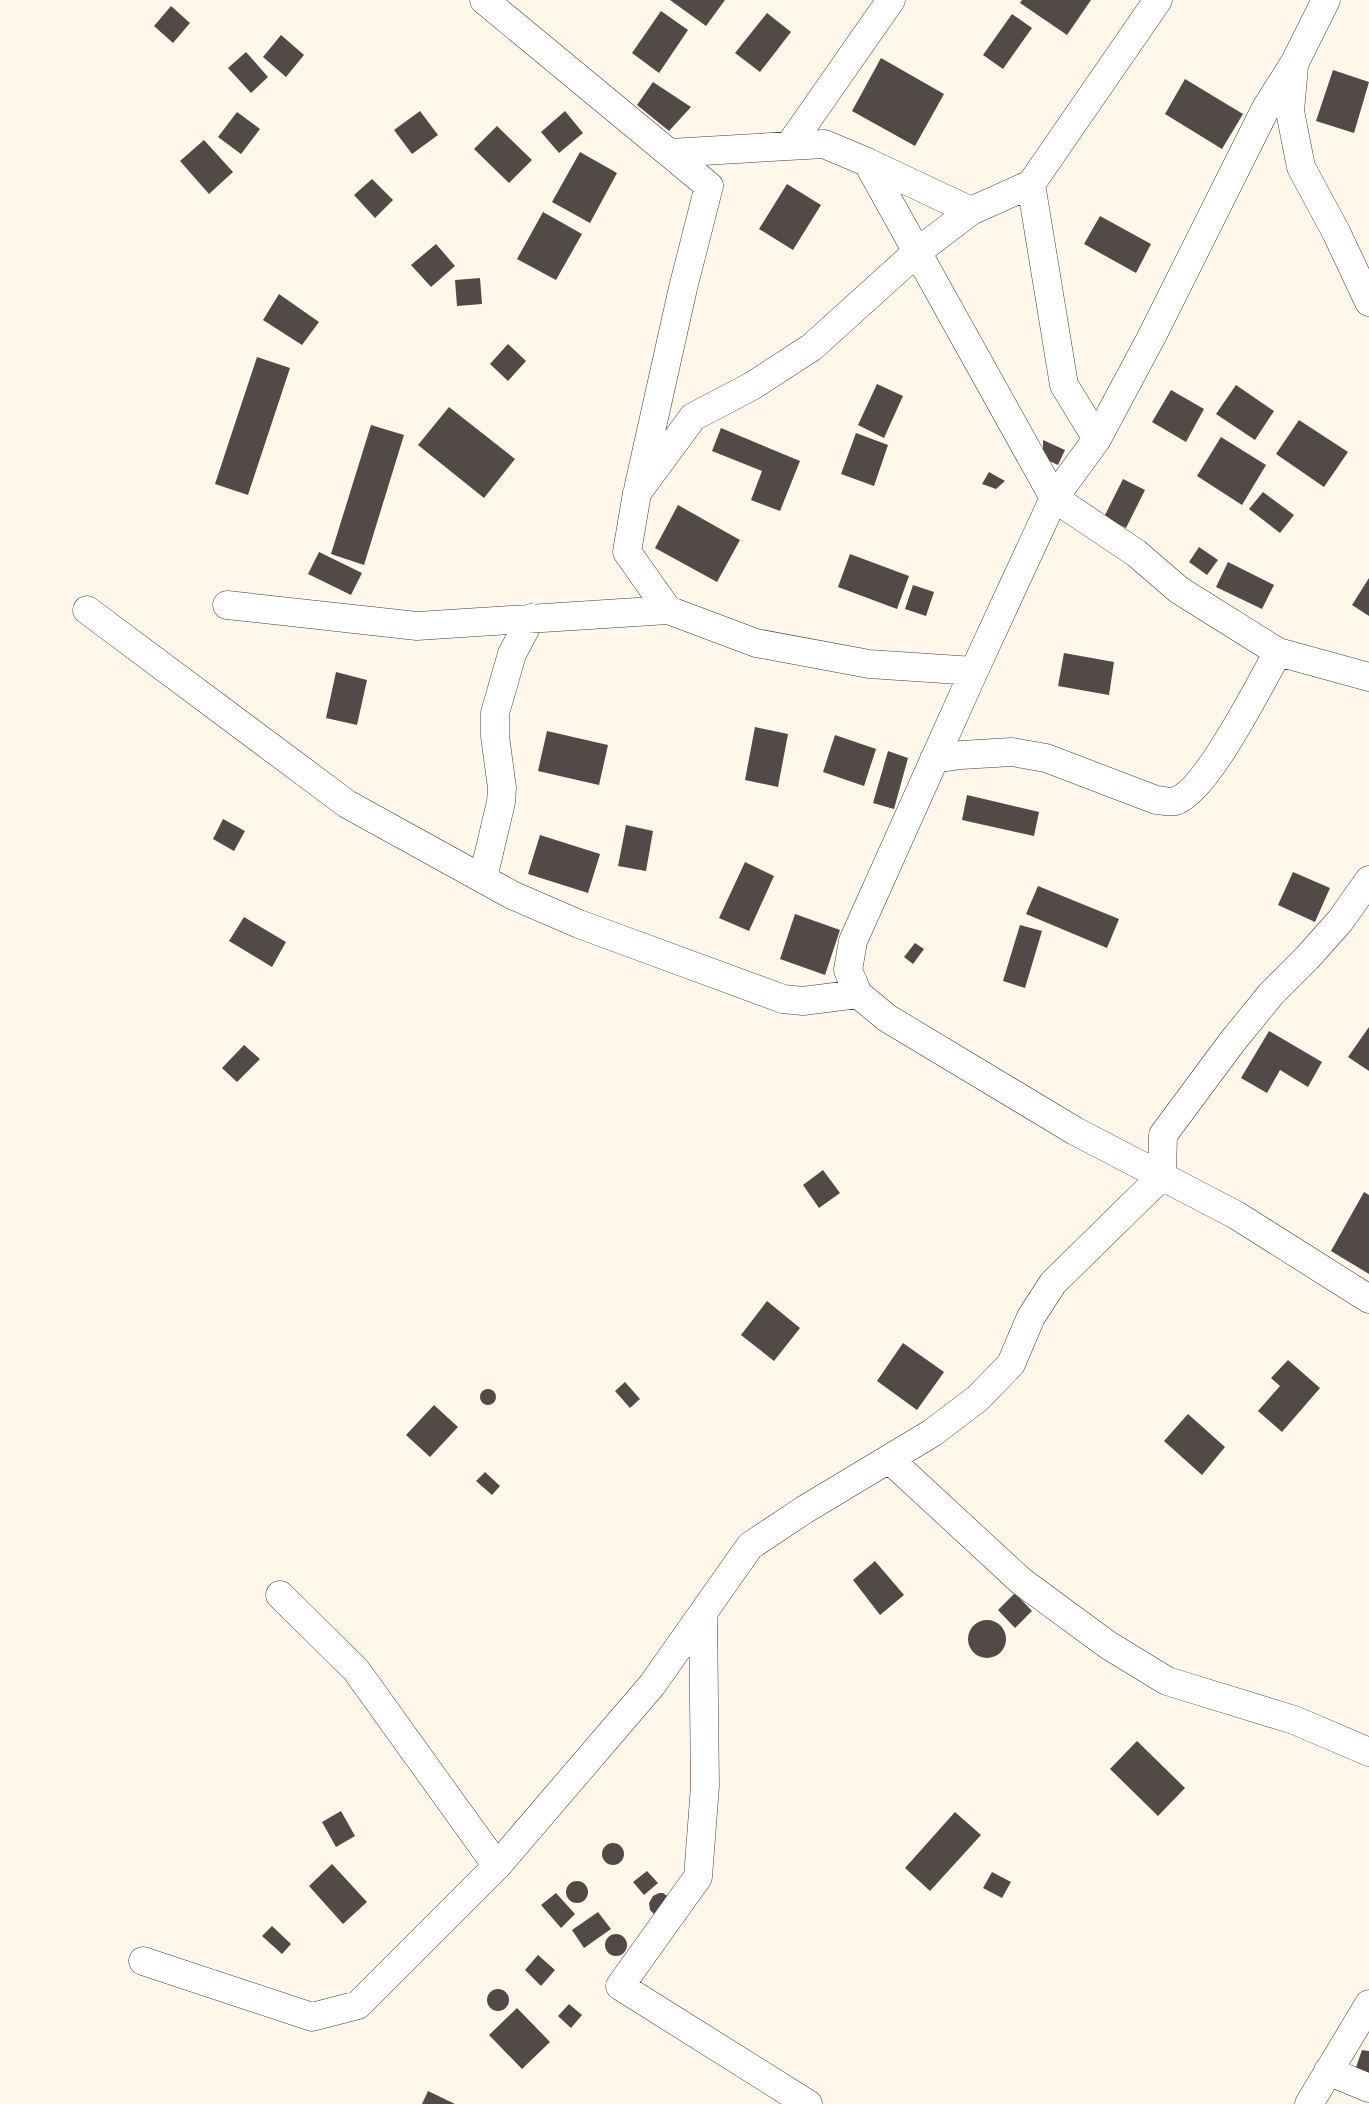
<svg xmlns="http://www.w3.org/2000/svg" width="1369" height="2104" font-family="'PT Serif',serif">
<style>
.building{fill:#534a48}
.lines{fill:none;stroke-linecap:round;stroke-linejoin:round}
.minor-casing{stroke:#3e3e3e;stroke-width:29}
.minor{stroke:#fff;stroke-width:28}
</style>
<rect width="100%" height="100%" fill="#fef7ea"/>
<path class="building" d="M670,0h55l-19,26z
M1022,0h69l-24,35 -47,-32z
M171,6l19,17 -17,20 -19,-17z
M661,11l27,19 -29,43 -27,-20z
M767,13l24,19 -31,40 -25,-19z
M1012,14l20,14 -29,41 -20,-14z
M281,35l23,20 -18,22 -23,-20z
M246,52l22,25 -17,16 -23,-25z
M881,58l63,36 -29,52 -63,-35z
M1333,70l36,12 -15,51 -38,-12z
M1185,79l58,35 -21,35 -57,-35z
M653,82l38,25 -22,24 -32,-26z
M420,111l18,24 -26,19 -18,-24z
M565,111l18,22 -24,20 -18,-21z
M237,112l23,17 -19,25 -23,-17z
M497,126l35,34 -23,23 -35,-34z
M204,140l29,32 -24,22 -29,-33z
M580,152l37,21 -27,50 -38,-21z
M372,179l21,21 -18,18 -21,-23z
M787,184l34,21 -28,45 -34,-21z
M543,212l39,22 -26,46 -39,-21z
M1100,216l51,28 -15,29 -52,-29z
M436,244l19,22 -24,21 -20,-22z
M480,278l2,26 -25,2 -2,-26z
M279,294l40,28 -17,23 -39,-25z
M508,344l18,17 -18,20 -18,-17z
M257,357l33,11 -42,127 -33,-11z
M877,384l26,12 -19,42 -26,-13z
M1236,385l38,26 -19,29 -39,-26z
M1171,390l33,19 -18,33 -34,-20z
M449,407l66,52 -31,39 -66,-53z
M1299,420l49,32 -24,35 -48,-33z
M371,425l33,10 -40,130 -33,-11z
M721,428l79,33 -20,50 -29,-11 11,-29 -50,-20z
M856,433l32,12 -14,41 -33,-12z
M1221,437l45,28 -24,40 -45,-29z
M1043,440l22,10 -7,15 -15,-7z
M989,472l16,9 -9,8 -14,-5z
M1123,479l22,11 -19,38 -22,-11z
M1263,492l31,23 -14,18 -31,-24z
M678,505l62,35 -23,42 -62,-34z
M1199,547l19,13 -11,15 -18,-13z
M319,552l43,21 -11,22 -43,-21z
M850,554l59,22 -12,33 -59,-22z
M1228,562l46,23 -12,24 -46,-22z
M1369,578v38l-17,-11z
M913,585l21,7 -8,24 -21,-7z
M1064,653l50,9 -5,33 -51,-9z
M336,672l31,8 -10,45 -31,-7z
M755,727l33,7 -10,53 -33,-7z
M547,731l61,14 -9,40 -61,-14z
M835,735l41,14 -12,37 -41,-14z
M888,751l20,7 -14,51 -21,-6z
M967,795l72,17 -5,24 -72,-16z
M223,819l22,12 -11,20 -21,-12z
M626,825l27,6 -7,40 -28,-5z
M540,835l60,19 -12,39 -60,-19z
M745,862l29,14 -25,55 -30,-13z
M1293,872l37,16 -15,34 -37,-17z
M1038,886l81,33 -12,29 -81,-34z
M795,914l45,16 -15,45 -45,-16z
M244,917l42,25 -14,25 -43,-26z
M1020,925l22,6 -17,57 -22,-7z
M915,943l9,6 -11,15 -9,-7z
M1369,1027v44l-21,-14z
M1269,1031l53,31 -14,25 -28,-17 -13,23 -26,-15z
M244,1045l16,14 -23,23 -15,-14z
M823,1170l17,23 -21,15 -16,-23z
M1364,1192l5,3v79l-38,-23z
M767,1301l33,27 -26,33 -33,-26z
M903,1343l41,29 -27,38 -40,-29z
M1288,1360l32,28 -38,44 -24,-21 22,-25 -9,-8z
M625,1382l15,17 -10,9 -15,-17z
M480 1397a8 8 0 1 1 16 0a8 8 0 1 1-16 0Z
M434,1405l24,22 -28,30 -24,-22z
M1188,1414l37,33 -23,28 -38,-34z
M485,1472l15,14 -8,9 -16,-14z
M875,1561l29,34 -24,20 -27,-35z
M1015,1593l17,18 -17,17 -17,-18z
M968 1639a19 19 0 1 1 38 0a19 19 0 1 1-38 0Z
M1137,1741l48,47 -27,28 -48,-47z
M341,1811l14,25 -19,11 -14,-25z
M955,1812l26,23 -51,56 -25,-23z
M602 1854a11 11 0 1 1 22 0a11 11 0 1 1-22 0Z
M332,1864l35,38 -24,22 -34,-38z
M647,1871l11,12 -14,12 -11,-13z
M992,1872l19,10 -9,16 -19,-10z
M566 1892a11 11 0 1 1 22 0a11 11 0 1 1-22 0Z
M556,1893l19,21 -14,14 -20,-23z
M659,1893h4l7,5 -14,18 -6,-6 -1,-7 4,-7z
M598,1912l13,17 -27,19 -12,-18z
M272,1926l19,18 -9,10 -20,-18z
M605 1945a11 11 0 1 1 22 0a11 11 0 1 1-22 0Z
M538,1955l17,15 -14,16 -16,-16z
M487 2000a11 11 0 1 1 22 0a11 11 0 1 1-22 0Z
M569,2004l13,11 -11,13 -13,-12z
M517,2008l33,34 -28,27 -33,-34z
M1362,2050l7,1v31l-14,-12z
M428,2091l27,13h-33z"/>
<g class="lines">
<defs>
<path id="minor" d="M484,0l225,186 -26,102 -44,197
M1326,0l-31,62 -29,46 -114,228 -55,103 -43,59 -80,173 -121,270 -5,29 10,24 29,24 188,113 161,84 133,84
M1294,66l-4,45 11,56 35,65 33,70
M789,146l102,-146
M669,153l155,-9 43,18 104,49 60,-27 127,-184
M867,162l187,336 82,55 43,37 99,62 91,25
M1031,184l33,201 33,54
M971,211l-54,41 -105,95 -60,39 -59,31 -56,76 -10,59 41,58 88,33 113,21 105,7
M227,605l190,21 251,-16
M87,610l260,194 165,91 67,29 204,75 20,2 55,-7
M934,759l27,-4 51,-3 34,6 110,42c5,0 14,3 19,1 31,-8 86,-119 103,-149
M483,878l18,-76 1,-14 -7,-52v-23l17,-59 19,-36
M889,1459l132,122 87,64 59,36 127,39 75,32
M280,1595l76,75 141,196
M703,1614l2,172 -7,91 -78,109 188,118
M143,1961l169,56 46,-12 139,-139 155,-181 98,-139 54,-36 128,-77 46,-35 33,-34 20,-47 22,-34 109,-107 1,-41 69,-93 39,-48 36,-36 33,-37 29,-41
M1328,2071l41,17
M1309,2104l60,-100"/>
</defs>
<use href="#minor" class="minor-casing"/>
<use href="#minor" class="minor"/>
</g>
</svg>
